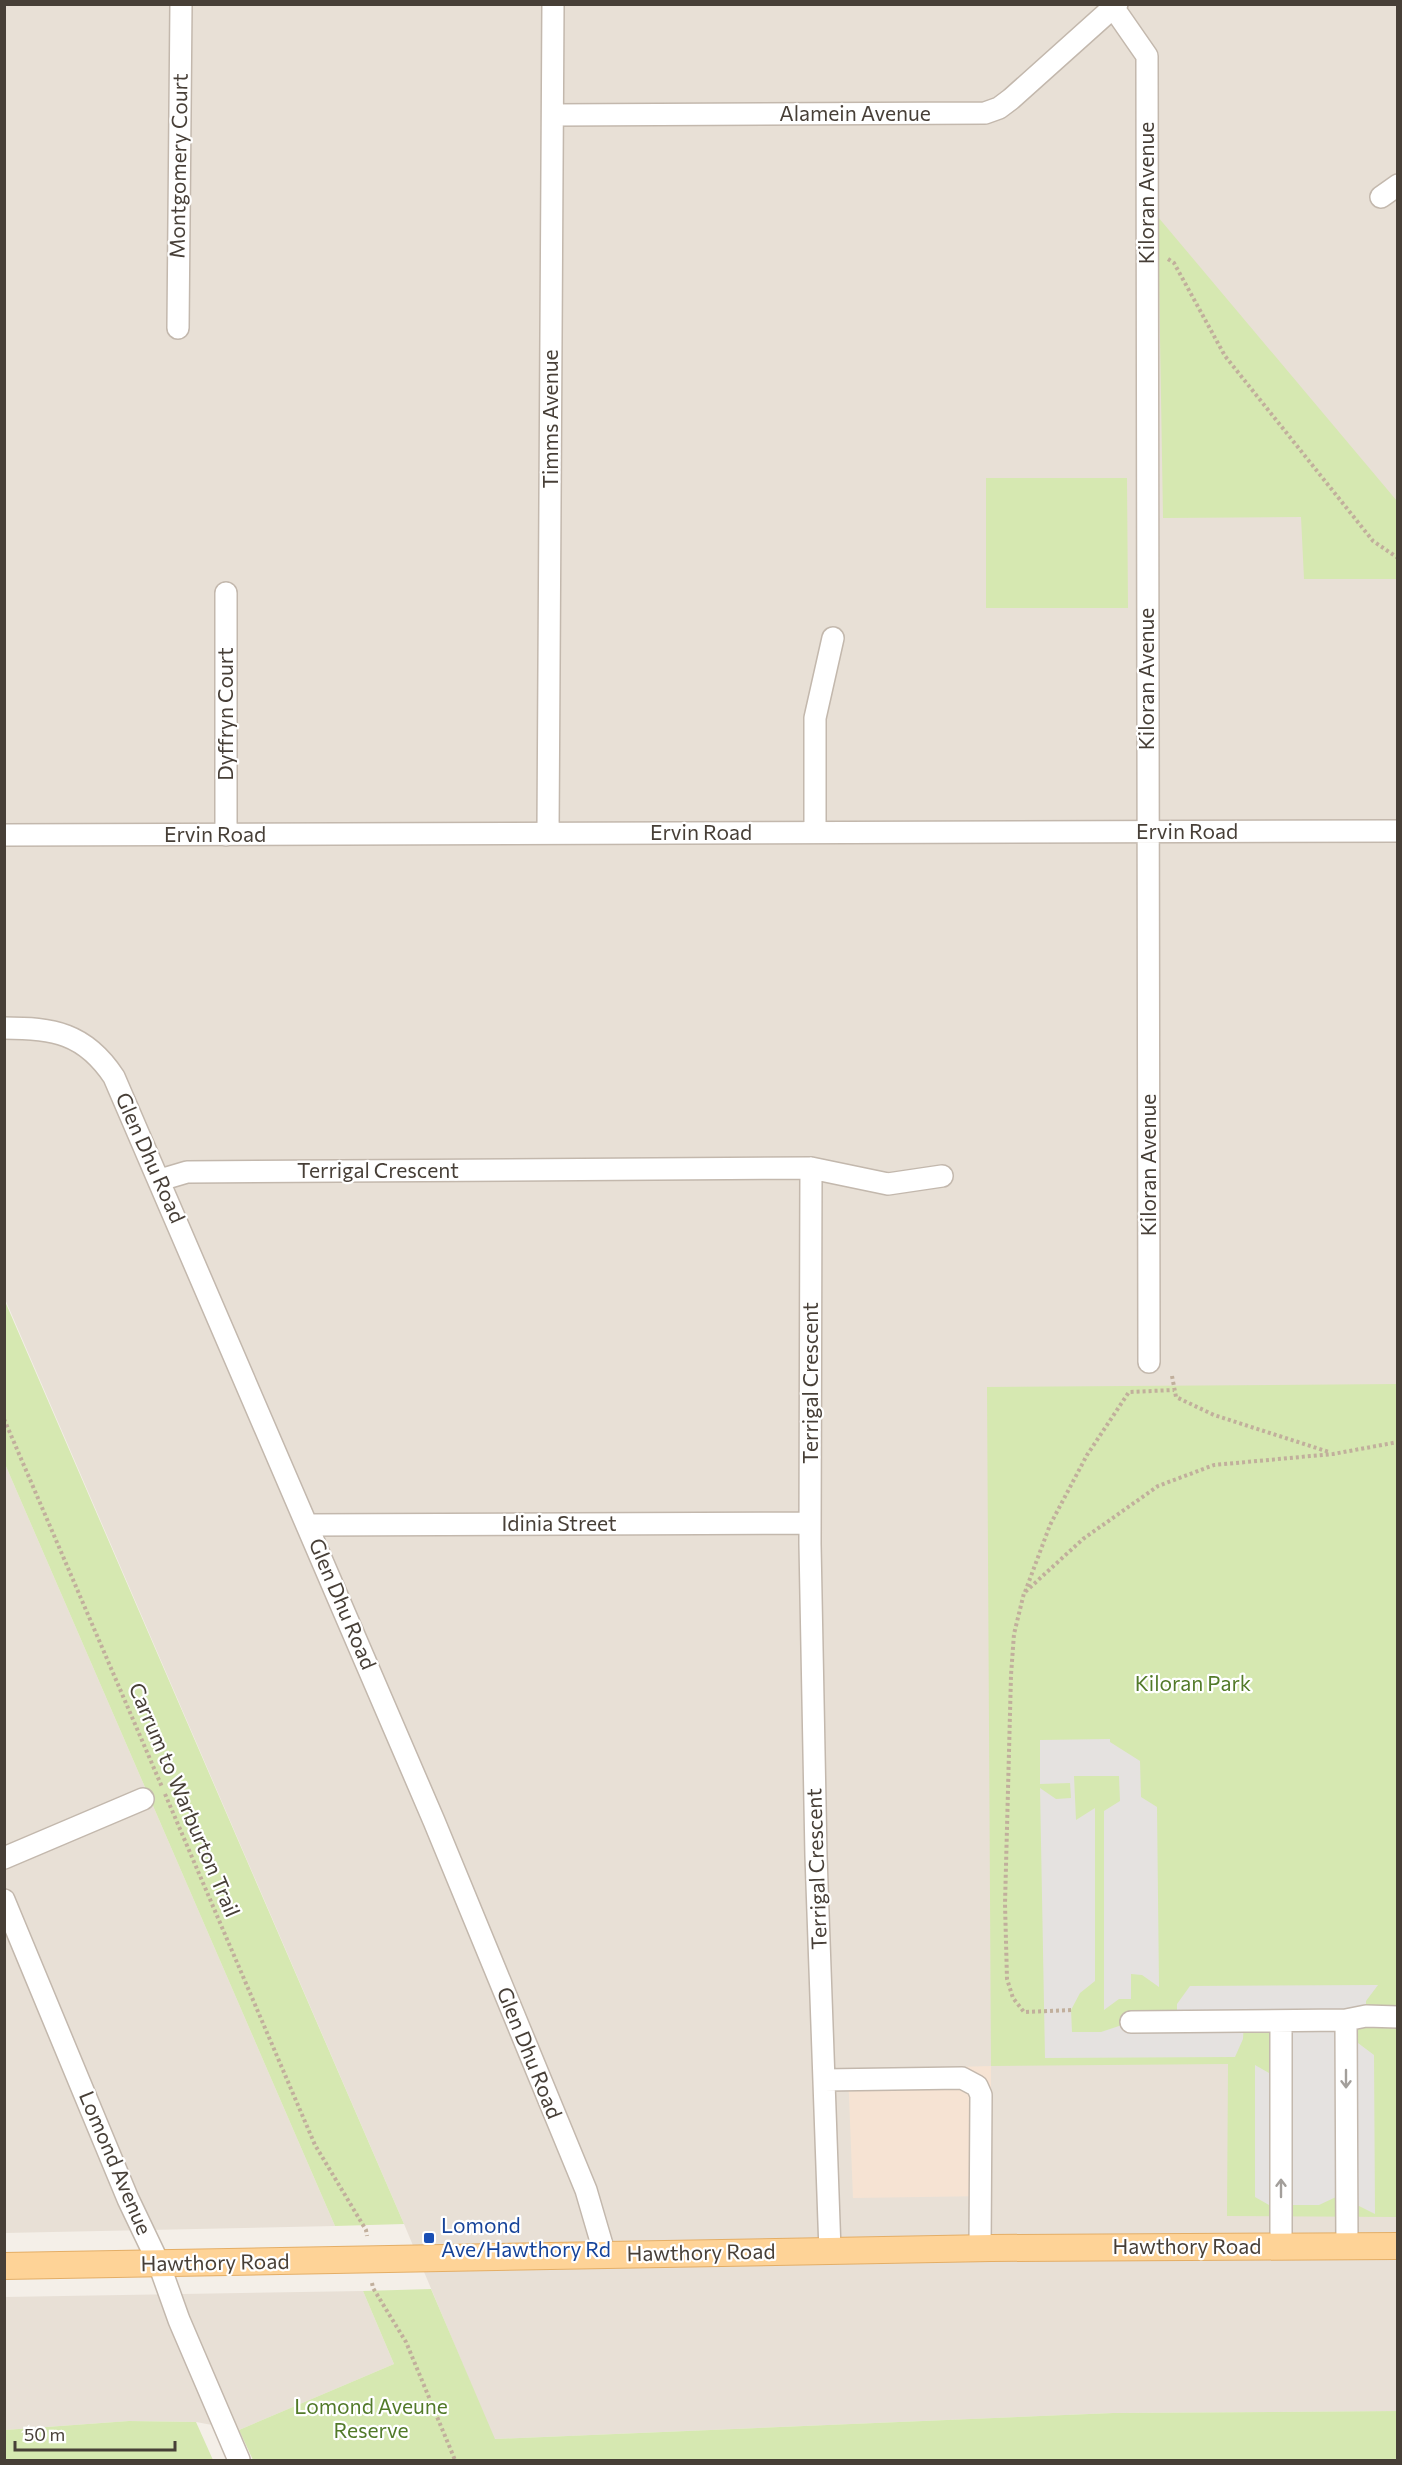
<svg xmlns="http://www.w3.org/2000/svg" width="1402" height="2465" font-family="Commissioner,sans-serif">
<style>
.residential{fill:#e8e0d6}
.commercial{fill:#f6e3d3}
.green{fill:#d6e8b1}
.parking{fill:#e5e2e0}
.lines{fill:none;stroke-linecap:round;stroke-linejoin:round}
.minor-casing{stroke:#c3b8ad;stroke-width:24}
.major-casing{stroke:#e4ae66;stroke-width:28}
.path{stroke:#c1af9c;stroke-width:4;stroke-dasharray:3 3;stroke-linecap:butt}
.minor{stroke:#fff;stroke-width:21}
.major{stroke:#fed397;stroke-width:26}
.oneway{stroke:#a39f9b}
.transit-dot{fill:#1a4fb4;stroke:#fff;stroke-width:2}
.labels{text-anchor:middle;stroke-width:4.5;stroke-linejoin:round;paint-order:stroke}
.street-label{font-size:21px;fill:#473f37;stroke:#fff}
.park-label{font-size:21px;fill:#527a29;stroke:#fff}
.transit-label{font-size:21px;fill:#164399;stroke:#fff;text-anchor:start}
</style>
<rect width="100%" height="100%" fill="#f4efe8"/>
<path class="residential" d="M4,5h1393v2406l-284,2 -619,26 -90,-215 -399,-925z
M5,1464l330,762 -330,7z
M363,2291l31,73 -155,66 -43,-8 -67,-1 -124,9 -1,-133z"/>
<path class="commercial" d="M991,2066v130l-138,2 -5,-128z"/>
<path class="green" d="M1158,217l239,284v78h-93l-3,-62 -138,1z
M986,478h141l1,130h-142z
M4,1299l400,925 -69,2 -330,-762z
M1397,1384v833l-170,-1 1,-152 -237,2 -4,-679z
M431,2289l64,150 618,-26 284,-2v49h-1144l-14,-30 155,-66 -31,-73z
M129,2421l67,1 17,38h-208v-30z"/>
<path class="parking" d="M1110,1739v3l30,19 1,36 16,10 2,180 -17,-12 -11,-1v25h-12l-15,11v-199l16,-10 -1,-25h-45l2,44 19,-12v173l-15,12 -9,17 1,22h29l30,-10h46v-18l13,-18 188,-1 -12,16v15l-20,4v23h12l16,12 1,159 -16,-8 -12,-1 -1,-8h-10l-17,8h-50l-14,-8v-132l14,8h12v-52l-37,1 -1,17 -8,18 -190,1 -5,-270 16,11 15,-1 -1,-15 -30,1v-44z"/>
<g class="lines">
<defs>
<path id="minor" d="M1113,7l34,49 2,1306
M553,115l432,-2 14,-5 12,-9 106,-95
M1381,197l17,-12
M178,328l3,-324
M226,593v242
M815,832v-114l18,-80
M548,833l5,-829
M4,835l1394,-4
M4,1028c49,0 81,5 110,49l320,744 152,369 19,65
M811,1168l77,16 54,-8
M160,1180l27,-8 624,-4 -1,376 6,312 14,395
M308,1525l502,-2
M4,1858l139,-59
M4,1900l124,299 31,65 20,56 60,140
M1346,2020l1,226
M1281,2021v225
M1131,2022l215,-2 20,-4 32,1
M824,2080l138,-2 15,8 4,9 -1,153"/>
<path id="major" d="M4,2266l987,-18 407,-2"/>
</defs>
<use href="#minor" class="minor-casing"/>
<use href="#major" class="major-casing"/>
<path class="path" d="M1168,259l6,4 51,93 148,185 25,17
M1172,1376l4,21 38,18 115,37
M4,1419l158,368
M1025,1592l25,-67 37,-70 42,-63 45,-2
M165,1794l150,351 51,85 1,6
M1071,2010l-47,2 -11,-14 -6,-19 -2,-75 6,-229 3,-41 10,-41 59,-54 75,-53 56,-21 119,-11 65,-12
M372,2283l1,5 33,54 49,118"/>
<use href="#minor" class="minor"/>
<use href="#major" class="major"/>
</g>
<defs><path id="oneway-shaft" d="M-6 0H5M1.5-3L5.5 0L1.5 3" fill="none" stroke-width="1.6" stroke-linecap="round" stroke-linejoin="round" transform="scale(1.5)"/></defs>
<g class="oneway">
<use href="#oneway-shaft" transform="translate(1346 2079) rotate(90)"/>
<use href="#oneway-shaft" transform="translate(1281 2188) rotate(-90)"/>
</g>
<rect class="transit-dot" x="423" y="2232" width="12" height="12" rx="3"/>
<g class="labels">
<g class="street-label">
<text x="855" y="121">Alamein Avenue</text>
<text transform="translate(179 166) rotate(-89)" y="7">Montgomery Court</text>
<text transform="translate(1147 193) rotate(-90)" y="7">Kiloran Avenue</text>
<text transform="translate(551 419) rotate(-90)" y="7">Timms Avenue</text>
<text transform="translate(1147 679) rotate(-90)" y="7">Kiloran Avenue</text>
<text transform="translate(226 714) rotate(-90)" y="7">Dyffryn Court</text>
<text x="1187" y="839">Ervin Road</text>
<text x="701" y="840">Ervin Road</text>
<text x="215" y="842">Ervin Road</text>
<text transform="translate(150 1158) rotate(66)" y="7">Glen Dhu Road</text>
<text transform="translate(1149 1165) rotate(-90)" y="7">Kiloran Avenue</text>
<text x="378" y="1178">Terrigal Crescent</text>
<text transform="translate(811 1383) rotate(-90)" y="7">Terrigal Crescent</text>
<text x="559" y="1531">Idinia Street</text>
<text transform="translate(342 1604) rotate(67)" y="7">Glen Dhu Road</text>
<text transform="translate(184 1800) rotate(67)" y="7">Carrum to Warburton Trail</text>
<text transform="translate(817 1869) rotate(-92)" y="7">Terrigal Crescent</text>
<text transform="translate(529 2053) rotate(68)" y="7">Glen Dhu Road</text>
<text transform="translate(115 2163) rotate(67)" y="7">Lomond Avenue</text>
<text x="1187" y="2254">Hawthory Road</text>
<text transform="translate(701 2253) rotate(-1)" y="7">Hawthory Road</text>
<text transform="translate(215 2263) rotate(-1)" y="7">Hawthory Road</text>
</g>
<g class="park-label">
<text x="1193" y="1691">Kiloran Park</text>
<text x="371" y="2414">Lomond Aveune<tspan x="371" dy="24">Reserve</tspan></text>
</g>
<g class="transit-label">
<text x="441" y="2233">Lomond<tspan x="441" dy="24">Ave/Hawthory Rd</tspan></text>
</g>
</g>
<rect width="1402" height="2465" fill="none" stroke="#473f37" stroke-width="12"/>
<path d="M15 2441v9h160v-9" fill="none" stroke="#473f37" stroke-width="3"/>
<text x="24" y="2441" font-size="18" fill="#473f37" stroke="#ffffff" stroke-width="4.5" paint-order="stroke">50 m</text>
</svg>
